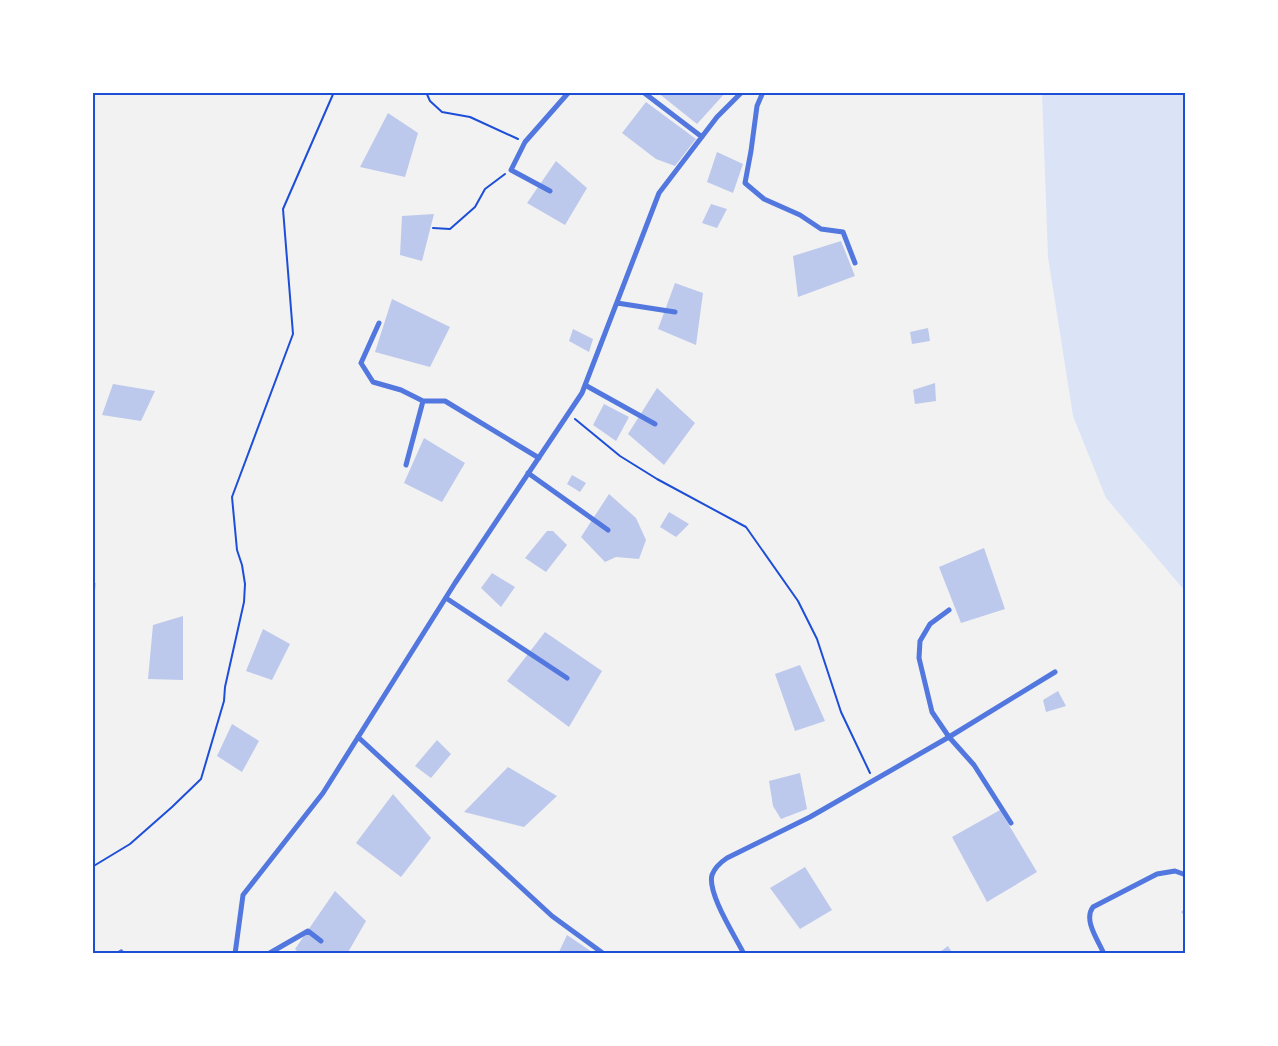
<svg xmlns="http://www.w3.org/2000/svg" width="1278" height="1046" font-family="'DM Sans',sans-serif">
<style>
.green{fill:#dbe4f7}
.building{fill:#bdc9ec}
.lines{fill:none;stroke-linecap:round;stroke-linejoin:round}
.path{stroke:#1d4ed8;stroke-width:2}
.minor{stroke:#5277de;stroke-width:5}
.neatline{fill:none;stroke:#1d4ed8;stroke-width:2}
</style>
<rect width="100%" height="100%" fill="#f2f2f2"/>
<path class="green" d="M1042,93h143v498l-79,-93 -33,-82 -25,-159z"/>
<path class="building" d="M657,92h69l-29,32z
M646,102l50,37 -21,27 -19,-7 -34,-26z
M388,113l30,20 -13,44 -45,-10z
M717,152l26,12 -10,29 -26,-11z
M556,161l31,27 -22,37 -38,-22z
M711,204l16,5 -10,19 -15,-5z
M434,214l-12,47 -22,-6 2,-39z
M841,241l14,35 -57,21 -5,-41z
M675,283l28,10 -7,52 -38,-16z
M392,299l58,28 -20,40 -55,-15z
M928,328l2,13 -18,3 -2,-12z
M573,329l20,10 -4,13 -20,-11z
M935,383l1,18 -21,3 -2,-14z
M113,384l42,7 -14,30 -39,-6z
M657,388l38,35 -31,42 -36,-31z
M604,404l25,13 -13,24 -23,-16z
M424,438l41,25 -23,39 -38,-19z
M572,475l14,8 -6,9 -13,-8z
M609,494l27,24 10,22 -7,19 -23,-2 -11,5 -24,-25z
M669,512l20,12 -13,13 -16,-10z
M547,531h6l14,14 -21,27 -21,-14z
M984,548l21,61 -44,14 -22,-56z
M492,573l23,14 -14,20 -20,-19z
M92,583h4l-2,16 -2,-1z
M183,616v64l-35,-1 5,-54z
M263,629l27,15 -18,36 -26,-9z
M545,632l57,39 -33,56 -62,-46z
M800,665l25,56 -30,10 -20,-57z
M1058,691l8,15 -20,6 -3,-12z
M232,724l27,17 -17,31 -25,-16z
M437,740l14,14 -20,24 -16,-12z
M508,767l49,29 -33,31 -60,-15z
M800,773l7,36 -26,10 -8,-13 -4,-25z
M393,794l38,44 -30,39 -45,-34z
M1000,810l37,62 -50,30 -35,-65z
M805,867l27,43 -32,19 -30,-41z
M335,891l31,30 -19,33h-47l-5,-5z
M1186,907v11l-5,-6z
M567,935l25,17 -34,2z
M948,946l5,8h-16z"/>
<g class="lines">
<path class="path" d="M426,92l4,9 12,11 28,5 48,22
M433,228l17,1 25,-22 10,-18 20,-15
M575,419l45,37 37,23 89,48 52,74 19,38 24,73 29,61
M92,867l38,-23 42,-37 29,-28 23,-78 1,-14 19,-85 1,-18 -3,-19 -5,-15 -5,-53 61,-163 -10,-125 51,-117"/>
<path class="minor" d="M643,92l59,45
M763,92l-6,14 -6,45 -6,32 19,16 36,16 21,14 22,3 12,31
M550,191l-39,-21 14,-28 44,-50
M617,303l58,9
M379,323l-18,40 12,19 28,8 22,11h22l94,57
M585,385l70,39
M406,465l17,-64
M528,473l80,57
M446,598l121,80
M949,610l-19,14 -10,17 -1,17 13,54 17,25 25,28 37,58
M358,737l194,179 52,38
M118,954l3,-2
M235,954l8,-59 80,-102 132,-210 127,-190 77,-200 58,-76 25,-25
M268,954l40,-23 13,10
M744,954c-9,-18 -37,-61 -32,-79 3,-8 9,-13 15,-17l83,-41 139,-80 106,-65
M1104,954c-6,-14 -21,-34 -11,-47l64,-33 18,-3 11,4"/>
</g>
<rect width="1278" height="1046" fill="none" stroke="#ffffff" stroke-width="188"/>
<rect x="94" y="94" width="1090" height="858" class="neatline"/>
</svg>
